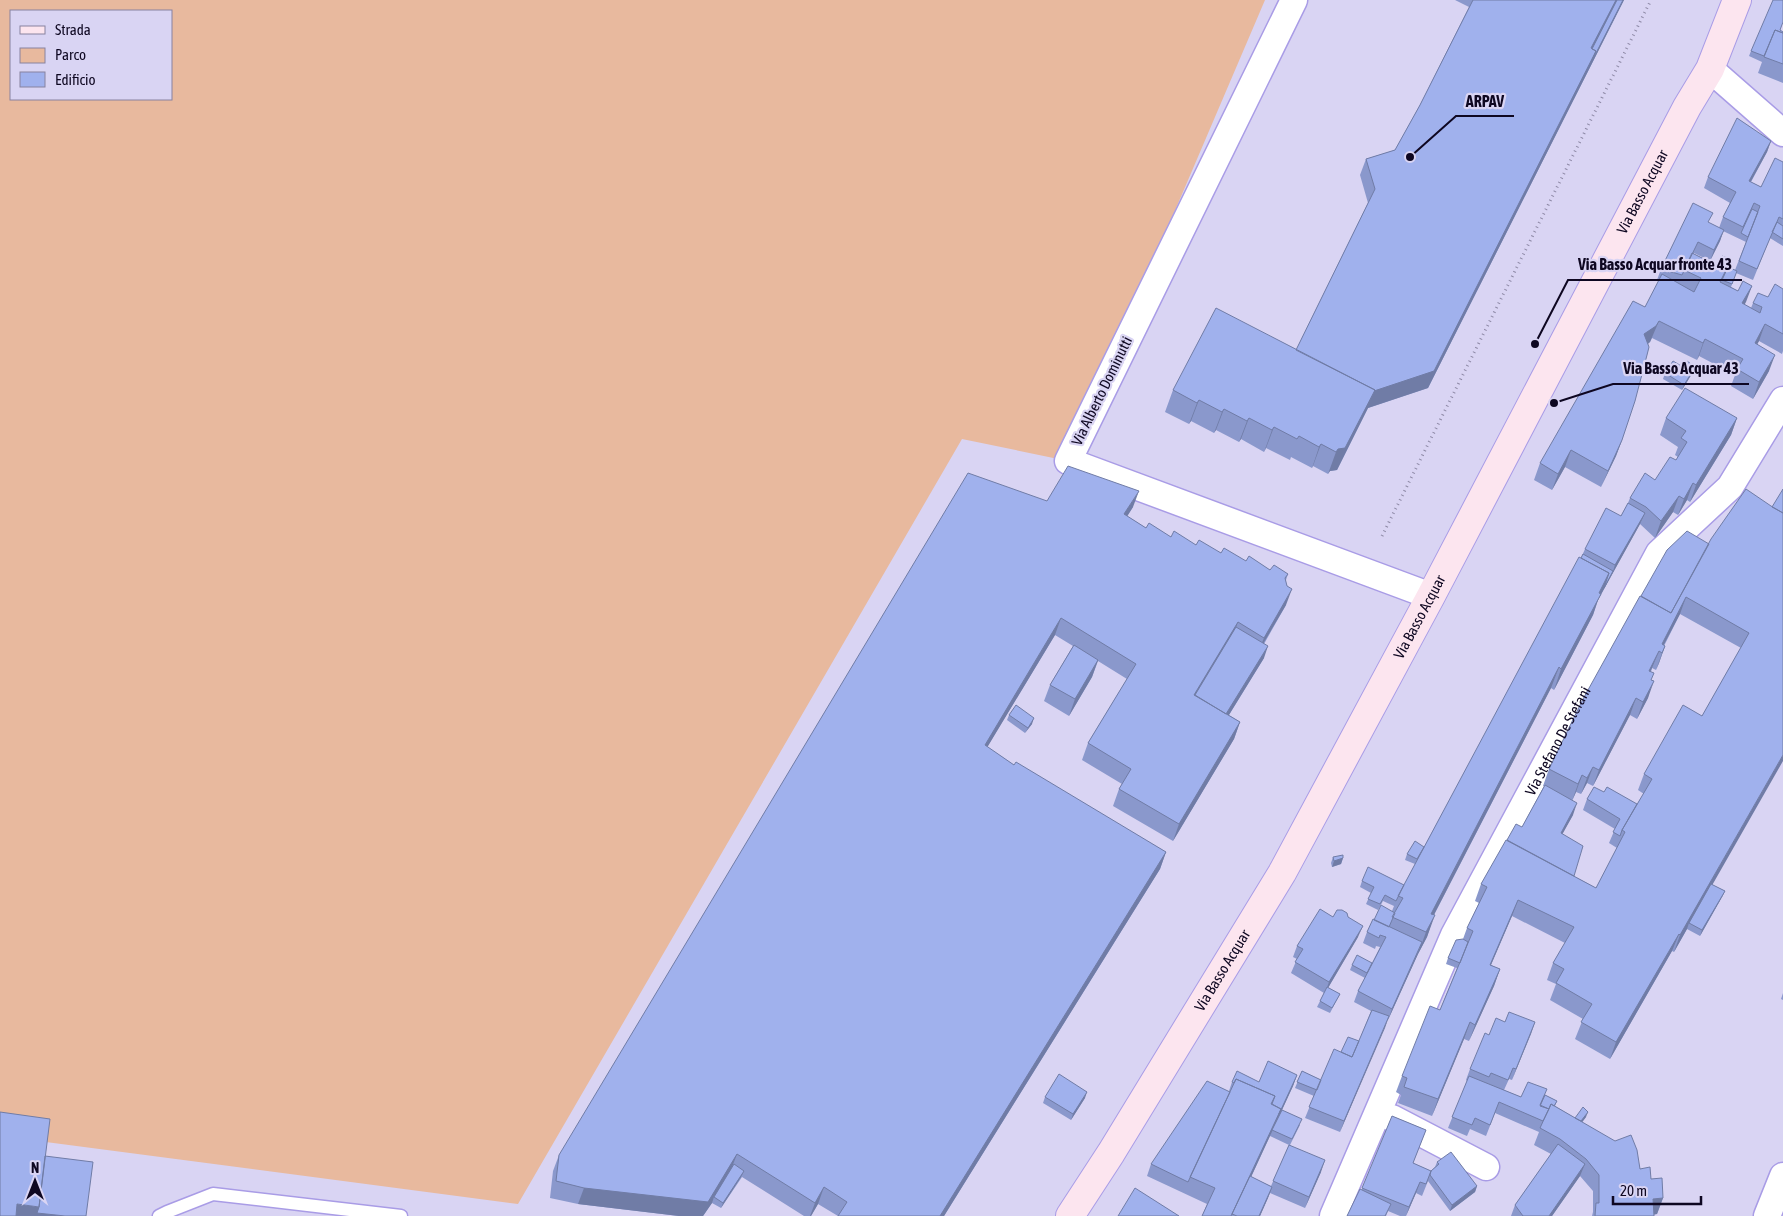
<svg xmlns="http://www.w3.org/2000/svg" width="1783" height="1216" font-family="'Asap Condensed',sans-serif">
<style>
.green{fill:#e8b99e;fill-rule:evenodd}
.lines{fill:none;stroke-linecap:round;stroke-linejoin:round}
.service-casing{stroke:#a99ce6;stroke-width:15}
.minor-casing{stroke:#a99ce6;stroke-width:29}
.secondary-casing{stroke:#a99ce6;stroke-width:30}
.path{stroke:#8f8aa7;stroke-width:3;stroke-dasharray:1 4;stroke-linecap:butt}
.service{stroke:#fff;stroke-width:12}
.minor{stroke:#fff;stroke-width:26}
.secondary{stroke:#fce5ef;stroke-width:28}
.wall{fill:#8a98cc;fill-rule:evenodd}
.shaded-wall{fill:#707ca6}
.building{fill:#a0b1ed;stroke:#707ca6}
.labels{text-anchor:middle;stroke-width:4.5;stroke-linejoin:round;paint-order:stroke}
.street-label{font-size:15px;fill:#0e0721;stroke:#d9d4f3}
.leader{fill:none;stroke:#0e0721;stroke-width:2}
.callout-dot{fill:#0e0721;stroke:#d9d4f3;stroke-width:2}
.callout-label{font-size:16px;text-anchor:middle;font-weight:bold;fill:#0e0721;stroke:#d9d4f3;stroke-width:4.5;stroke-linejoin:round;paint-order:stroke}
</style>
<rect width="100%" height="100%" fill="#d9d4f3"/>
<path class="green" d="M0,0h1265l-197,461 -106,-22 -444,765 -518,-68zM11,11h160v88h-160z"/>
<g class="lines">
<defs>
<path id="service" d="M159,1216l8,-4 46,-18 188,22"/>
<g id="minor">
<path d="M1294,0l-226,461 363,135"/>
<path d="M1710,69l73,64"/>
<path d="M1392,1118l94,49"/>
<path id="s1" d="M1333,1216l121,-281 205,-382 71,-66 53,-87"/>
<path d="M1767,1216l16,-40"/>
</g>
<g id="secondary">
<path id="s2" d="M1070,1216l41,-63 171,-280 149,-277 256,-489 23,-38 27,-69"/>
</g>
</defs>
<use href="#service" class="service-casing"/>
<use href="#minor" class="minor-casing"/>
<use href="#secondary" class="secondary-casing"/>
<path class="path" d="M1382,536l269,-536"/>
<use href="#service" class="service"/>
<use href="#minor" class="minor"/>
<use href="#secondary" class="secondary"/>
</g>
<path class="wall" d="M1455,0h169l-196,388 -60,20 -31,62 -7,1 -2,3 -15,-8 -1,2 -21,-11 -1,3 -24,-12 -2,4 -23,-13 -2,3 -23,-12 -2,3 -23,-12 -2,3 -24,-12 8,-22 123,-40 72,-147 -8,-28 6,-16 29,-9 25,-45 49,-98z
M1780,30l3,2v51l-25,-10 4,-11 -13,-6 2,-5z
M1771,141l-4,11 -16,30 10,5 22,-25v84l-13,-8 -17,42 -17,-7 -5,14 7,4 14,-5 -8,18 7,4 2,-5 15,-6 15,-8v62l-1,3 -23,-13 -2,3 12,27 -16,28 -22,-13 4,-11 -36,-19 -2,4 -45,-22 -2,4 -2,2 -26,96 -6,16 -15,31 -36,-20 -13,23 -18,-10 6,-17 105,-156 14,-26 -2,-1 4,-11 48,-46 10,5 4,-11 7,-14 -26,-15 4,-11zM1723,231l23,11 -11,28 -7,-3 -6,-11 -3,10 -25,-12v-1l16,8 10,-20z
M1693,372l-11,18 -19,-11 2,-6z
M1666,418h71l-6,17 -41,67 -3,-2 -9,15 -5,-3 -18,26 -15,-14 -29,52 -13,24 -5,15 -39,75 -3,-2 -117,227 -7,22 -9,17 -30,66h-1l-47,112 -35,-14 9,-22 -19,-8 7,-17 19,9 20,-28 18,-11 12,-30 -17,-9 4,-11 7,-13 -15,-8 2,-5 20,-2 8,-16 -4,-1 -1,3 -12,-6 4,-11 7,-12 18,-9 2,-5 -11,-5 -5,9 -12,-6 5,-11 -11,-6 2,-6 42,4 11,-21 -10,-4 2,-6 17,-7 157,-289 4,-9 36,-33 7,-13 2,-5 25,-18 21,-20 2,-3 -3,-2 3,-8 -18,-12z
M1047,501l86,6 -6,9 19,12 25,9 50,16 49,17 18,4 -2,6v25l-22,39v14l-35,57 11,7 -6,17 -61,102 -60,-35 6,-17 3,-5 -40,-24 6,-17 39,-64 -29,-18 -6,16 -23,39 -25,-15 6,-16 23,-39 -18,-11 -68,112 27,18 152,87 -6,17 -216,347h-106l-20,-12 -7,12h-7l-62,-39 -21,31 -9,-5 -9,13h-24l-101,-12 -28,-6 3,-27 6,-16z
M1772,507l-60,378 13,6 -3,6 -22,39 -13,-7 -13,23 -2,-1 -62,108 -35,-20 8,-20 -33,-19 6,-16 -9,-4 6,-17 12,-20 -53,-27 -21,49 9,4 -6,17 -25,55 -5,-2 -32,77 -34,-13 3,-8 -5,-3 6,-16 38,-66 17,-42 -11,-4 2,-6 15,-19 4,-11 12,-25 -4,-2 6,-17 26,-44 15,-13 22,-41h-1l6,-17 92,-173 68,-52zM1680,614l61,34 -39,68 -58,58 -6,16 6,4 -7,10 -33,-12 -17,7 -4,11 32,19 -6,14 8,5 -21,40 -22,-12 -12,-42 11,-19 -1,-14 4,-9 5,2 6,-11 6,3 37,-71 7,4 11,-21 3,-18v-8l1,-4 4,2 3,-7 6,-17h-1z
M1009,715l23,9 -7,9 -18,-13z
M1333,857l10,1 -2,6 -9,3 -1,-4z
M1333,917h15l10,20 -30,51 12,6 -10,19 -13,-6 7,-14 -33,-20 6,-14 -4,-2 4,-11z
M1783,993v7l-2,-1z
M1505,1022h30l-23,58 -3,-1 -5,11 17,7 24,-2 12,6 -2,5 20,12 11,-1 -4,5 58,47 11,10 12,19 -6,16 -4,1 1,1h-62l1,-4v-21l-13,-15 -28,40h-41l4,-11 36,-51 -17,-9 5,-13 -44,-19 -9,23 -16,-7 -3,7 -19,-8 19,-47 -1,-1 4,-11 19,-34z
M1297,1075l-4,11 -11,24 18,15 -10,20 31,27 -16,36 -35,-15 -10,23h-58l5,-12 -60,-28 4,-12 78,-73 3,-9h27zM1270,1136l19,9 -18,41 -20,-9z
M1045,1097l40,1 -14,22 -28,-17z
M1392,1116l34,14 -13,33 18,8 4,-4 2,-5 40,24 -2,6 -25,19 -22,-30 -6,15 -6,-3 -10,23h-6l-12,-5 -2,5h-39l15,-27z"/>
<path class="shaded-wall" d="M1616,0h2l-30,59 3,-11z
M1623,0h1l-196,388 -60,20 -31,62 -7,1 -2,3 8,-22 33,-59 227,-342z
M1771,141l-4,11 -22,40 4,-11z
M1724,230l-4,11 -10,20 4,-11z
M1752,286l-6,16 -10,18 6,-17z
M1659,321l-9,21 -12,8 6,-16z
M1765,324l-6,17 -10,19 6,-17z
M1705,339l-6,17 -2,4 6,-17z
M1775,355l-6,16 -16,28 6,-17z
M1695,367l-2,5 -11,18 2,-5z
M1199,400l-8,21 -2,3 8,-21z
M1224,409l-8,21 -2,3 8,-21z
M1249,418l-8,21 -2,3 8,-21z
M1737,418l-6,17 -41,67 6,-17z
M1274,427l-8,21 -2,4 8,-22z
M1622,440l-6,16 -15,31 7,-16z
M1321,444l-8,22 -1,2 7,-21z
M1571,450l-6,17 -13,23 6,-16z
M1693,483l-6,17 -9,15 6,-16z
M1139,491l-6,16 -15,24 6,-17z
M1679,496l-6,16 -18,26 6,-17z
M1645,513l-5,11 -42,76 -5,15 -39,75 7,-21 48,-96 4,-2 2,-6z
M1292,589l-6,16 -29,49 7,-16z
M1686,597l-6,17 -20,38 2,-8z
M1061,618l-6,17 -76,126 6,-16z
M1238,622l-6,17 -40,61 2,-5z
M1268,646l-4,12 -45,73 4,-12z
M1665,646l-6,17 -3,7 6,-17z
M1659,651l-7,17 -9,19 6,-16z
M1098,660l-6,17 -23,39 6,-17z
M1559,667l-8,21 -126,244 6,-18z
M1654,681l-6,17 -11,21 6,-17z
M1636,698l-6,17 -37,71 6,-16z
M1034,718l-2,6 -7,9z
M1240,722l-6,17 -61,102 6,-17z
M1783,755v6l-93,163 -1,-1 -2,6 -13,23 6,-17z
M1593,767l-6,16 -6,11 6,-16z
M1582,775l-6,17 -4,9 6,-17z
M1577,803l-4,12 -16,29 4,-11z
M1166,852l-6,17 -216,347h-4z
M1343,858l-2,6 -9,3 2,-6z
M1725,891l-3,6 -22,39 2,-6z
M1518,900l-6,16 -28,65 6,-16z
M1435,915l-8,22 -9,17 -30,66 4,-11 30,-66 4,-11z
M1363,926l-5,11 -33,56 4,-11z
M1679,934l-7,17 -62,108 6,-17z
M1500,969l-6,17 -25,55 6,-16z
M1389,1016l-4,12 -45,104 4,-11z
M1470,1022l-6,17 -32,77 6,-17z
M1535,1022l-4,12 -19,46 4,-11z
M1297,1075l-4,11 -59,128h-2z
M1087,1092l-2,6 -14,22 2,-6z
M1588,1112l-2,5 -9,12 2,-6z
M737,1154l-6,16 -17,27 -2,6 -9,13h-24l-101,-12 6,-16z
M1325,1160l-4,12 -16,36 4,-11z
M1585,1164l-5,12 -28,40h-3z
M744,1171l-3,6 -20,31 2,-5z
M1420,1182l-4,11 -10,23 3,-9z
M1477,1186l-2,6 -25,19 2,-6z
M824,1187l-6,17 -7,12h-1l5,-13z
M1272,1187l-4,11 -8,18h-1z
M1663,1198l-6,16 -10,1 6,-16z
M17,1204l22,3 26,9h-52z"/>
<path class="building" d="M1473,0h143l-25,48 5,3 -162,320 -60,20 1,-1 -79,-40 79,-161 -9,-30 29,-9 25,-45z
M1617,0h6l-31,61 4,-10 -4,-2z
M1773,0h10v22l-3,8 3,2v1l-8,-3 -11,26 -13,-5z
M1775,30l8,3v31l-19,-7z
M1737,118l34,23 -22,40 12,6 14,-29 8,4v57l-4,-2 -22,52 -18,-8 21,-55 -6,-3 -11,24 -20,-10 13,-25 -28,-15z
M1693,203l20,10 -5,9 16,8 -10,20 -16,-8 -16,33 -21,-6z
M1752,209l6,3 -10,25 -7,-4z
M1777,222l6,4v13l-11,-7z
M1692,253l34,17 -6,12 18,9 5,-10 9,5 -10,17 18,10 2,-6 -9,-4 5,-10 10,4 7,-13 8,5v45l-18,-10 -10,19 20,12 -16,27 -22,-13 6,-10 -38,-20 -2,4 -44,-22 -3,5 -12,8 5,13 -2,8 -12,46 -13,39 -14,31 -37,-21 -13,24 -18,-11 93,-162 12,6 17,-33 32,18 7,-14 -17,-8z
M1722,256l9,3 -3,8 -9,-3z
M1728,267l9,4 -5,13 -10,-4z
M1216,308l159,82 -30,58 -7,1 -2,3 -15,-8 -2,3 -20,-11 -2,3 -23,-12 -2,3 -23,-12 -2,3 -23,-12 -2,3 -23,-12 -2,3 -24,-13z
M1673,361l10,6 4,-6 8,6 -11,18 -19,-12z
M1685,388l52,30 -41,67 -3,-2 -9,16 -5,-3 -18,25 -15,-14 -16,-9 15,-25 10,7 15,-23 6,3 11,-18 -6,-4 5,-7 -20,-13z
M1068,466l71,25 -15,23 22,14 3,-5 22,14 3,-6 22,14 3,-5 22,13 3,-5 22,13 3,-5 21,14 4,-5 14,9 -3,4 2,8 5,3 -28,49 -26,-16 -44,73 46,27 -61,102 -60,-35 12,-20 -43,-26 48,-79 -75,-46 -76,127 29,20 2,-3 150,90 -226,364h-102l9,-14 -23,-15 -9,16 -78,-49 -29,48 -124,-14 -28,-7 3,-26 409,-682 79,28z
M1746,489l25,17 12,7v242l-103,180 -1,-1 -63,108 -35,-20 11,-18 -36,-21 8,-14 -11,-6 21,-36 -56,-27 -28,65 10,4 -25,56 -5,-3 -32,77 -34,-12 3,-9 -5,-2 28,-70 10,4 33,-79 -6,-3 20,-41 -6,-3 25,-44 90,48 29,-56 -3,-2 30,-51 -8,-5 39,-69 19,11 47,-83 -63,-36 -24,47 3,2 -3,7 -3,-2 -10,20 5,2 -3,7 3,1 -11,21 -7,-4 -37,72 -6,-3 -6,11 -5,-3 -4,9 -29,-15 34,-70 57,-103 31,17 40,-74z
M1783,489v24l-11,-6z
M1628,503l17,10 -30,52 -30,-16 21,-41 15,8z
M1687,531l22,13 -38,69 -30,-17 26,-46z
M1583,554l30,17 -9,17 5,-15 -28,-15z
M1579,557l30,16 -10,20 2,1 -40,75 -2,-2 -128,247 4,1 -9,17 -34,-15 11,-19 -5,-2z
M1236,627l32,19 -42,68 -31,-19z
M1074,645l24,15 -23,39 -25,-14z
M1016,705l18,13 -6,10 -19,-13z
M1545,785l32,18 -16,30 22,13 -9,30 -67,-36 9,-16 6,3z
M1594,787l10,5 3,-5 30,17 -15,26 -2,6 -7,-4 7,-13 -33,-20z
M1415,841l9,6 -7,12 -10,-5z
M1343,855v3l-9,3 -1,-4z
M1368,867l36,18 -8,16 -11,-6 -5,9 -12,-5 6,-12 -12,-6z
M1711,884l14,7 -23,39 -13,-7z
M1381,905l14,8 -6,14 -15,-7z
M1320,909l13,8 4,-7h5l5,3 1,4 15,9 -34,56 -34,-20 8,-13 -6,-3z
M1373,919l49,23 -30,67 -34,-18 28,-54 -6,-2 -1,3 -12,-6z
M1463,939l5,3 -8,21 -12,-5 8,-18z
M1357,955l15,8 -5,10 -15,-8z
M1327,987l13,7 -8,14 -12,-7z
M1372,1010l17,6 -45,105 -35,-14 25,-58 18,8z
M1509,1012l26,10 -19,47 -3,-1 -5,12 -17,-7 -2,4 -19,-8 15,-36 4,2 7,-17 9,4z
M1348,1037l11,4 -7,16 -11,-5z
M1268,1061l29,14 -18,39 2,-5 -9,-5 3,-8 -39,-17 -2,4 -2,-1 5,-11 22,11z
M1302,1071l19,9 -4,10 -20,-8z
M1059,1074l28,18 -14,22 -28,-17z
M1469,1076l52,21 7,-15 19,7 -7,16 9,4 -6,12 -44,-19 -9,23 -15,-7 -3,7 -20,-8z
M1236,1079l39,17 -4,8 10,5 -50,107h-29l13,-28 -25,-11z
M1207,1081l23,11 -42,90 -37,-18z
M1545,1095l12,6 -3,5 -3,-2 -2,5 -9,-3z
M1551,1104l64,37 16,-6 6,15 3,19 10,-2 1,12 11,-1 1,20 -10,1 1,17h-59l1,-13h3v-28l-13,-16 -26,-20 -20,-11z
M1583,1107l5,5 -7,9 -6,-3z
M1282,1110l20,9 -10,20 -20,-9z
M0,1112l50,7 -11,88 -22,-3 -1,12h-16z
M1392,1116l34,14 -13,33 18,8 -5,13 -6,-2 -11,25 -47,-19z
M1558,1144l27,20 -36,52h-26l-8,-11z
M1289,1145l36,15 -16,37 -36,-16z
M1451,1152l26,34 -25,19 -22,-30 1,-4 8,-7 -2,-2z
M45,1156l48,6 -7,54h-21l-28,-3 2,-6z
M734,1164l10,7 -21,32 -9,-6z
M1250,1176l22,11 -13,29h-22l-5,-2z
M1135,1188l44,28h-61z
M1360,1189l31,15 -6,12h-38z"/>
<g class="labels">
<g class="street-label">
<text dy="5" stroke="none"><textPath href="#s2" startOffset="1174">Via Basso Acquar</textPath></text>
<text transform="translate(1102 391) rotate(-64)" y="5">Via Alberto Dominutti</text>
<text dy="5" stroke="none"><textPath href="#s2" startOffset="694">Via Basso Acquar</textPath></text>
<text dy="5" stroke="none"><textPath href="#s1" startOffset="526">Via Stefano De Stefani</textPath></text>
<text dy="5" stroke="none"><textPath href="#s2" startOffset="289">Via Basso Acquar</textPath></text>
</g>
</g>
<path class="leader" d="M1410 157L1456 116H1514M1535 344L1568 280H1742M1554 403L1613 384H1749"/>
<g class="callout-dot">
<circle cx="1410" cy="157" r="5"/>
<circle cx="1535" cy="344" r="5"/>
<circle cx="1554" cy="403" r="5"/>
</g>
<g class="callout-label">
<text x="1485" y="107">ARPAV</text>
<text x="1655" y="270">Via Basso Acquar fronte 43</text>
<text x="1681" y="374">Via Basso Acquar 43</text>
</g>
<rect x="10" y="10" width="162" height="90" fill="#d9d4f3" stroke="#88829f"/>
<rect x="20" y="26" width="25" height="8" fill="#fce5ef" stroke="#88829f"/>
<text x="55" y="35" font-size="15" fill="#0e0721">Strada</text>
<rect x="20" y="48" width="25" height="15" fill="#e8b99e" stroke="#88829f"/>
<text x="55" y="60" font-size="15" fill="#0e0721">Parco</text>
<rect x="20" y="72" width="25" height="15" fill="#a0b1ed" stroke="#88829f"/>
<text x="55" y="85" font-size="15" fill="#0e0721">Edificio</text>
<g transform="translate(35 1181)" stroke="#d9d4f3" stroke-width="4" paint-order="stroke">
<path d="M0-4L9 19L0 12L-9 19Z" fill="#0e0721"/>
<text y="-8" font-size="14" font-weight="bold" text-anchor="middle" fill="#0e0721">N</text>
</g>
<path d="M1613 1196v8h88v-8" fill="none" stroke="#0e0721" stroke-width="2.5"/>
<text x="1620" y="1196" font-size="15" fill="#0e0721" stroke="#d9d4f3" stroke-width="4" paint-order="stroke">20 m</text>
</svg>
